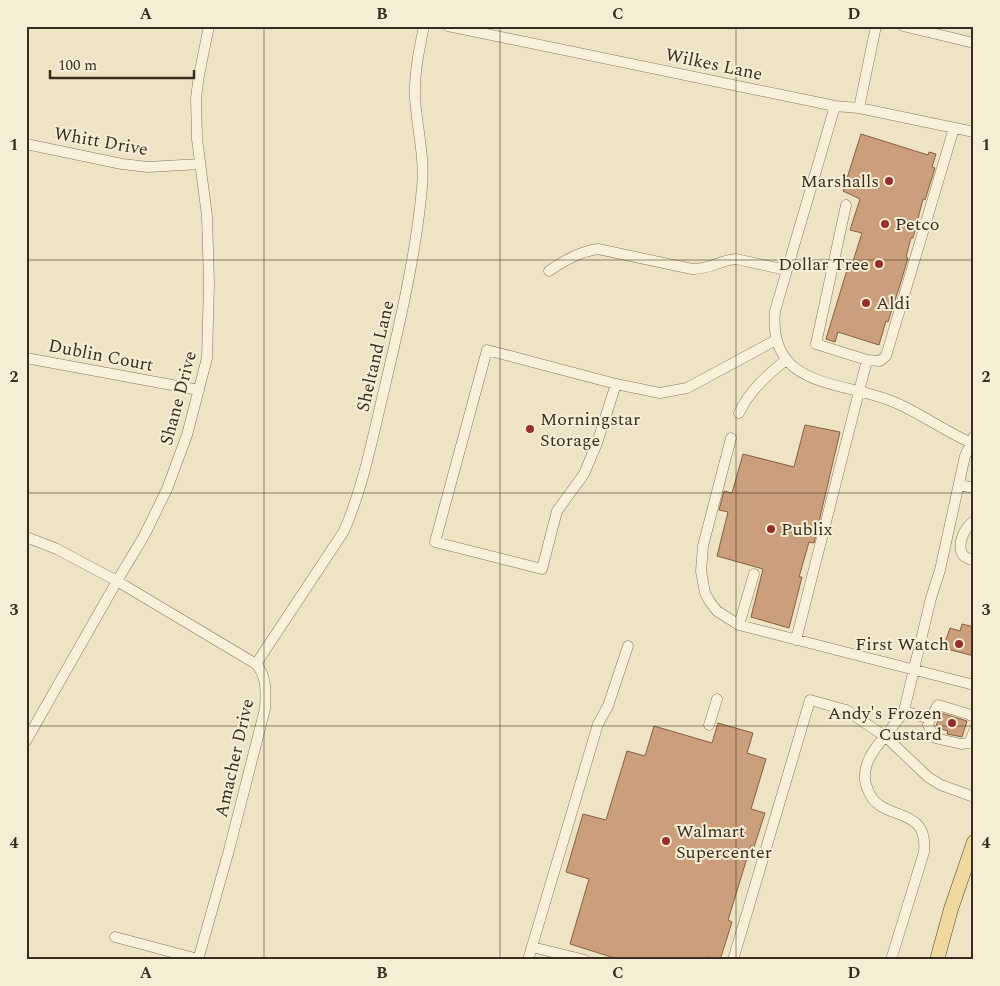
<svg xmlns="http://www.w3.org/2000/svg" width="1000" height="986" font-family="Spectral,serif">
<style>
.building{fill:#cb9f7b;stroke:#875f41}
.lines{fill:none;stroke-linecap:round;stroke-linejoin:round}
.minor-casing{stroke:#88755b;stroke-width:11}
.major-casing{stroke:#56432f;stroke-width:15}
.minor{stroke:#f8f0d8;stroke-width:10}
.major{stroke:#f0d99e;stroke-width:14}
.grid{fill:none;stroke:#392c1f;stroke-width:1;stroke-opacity:0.55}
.poi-dot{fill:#962f2c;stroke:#f5edd4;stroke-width:2}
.labels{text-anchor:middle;stroke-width:4;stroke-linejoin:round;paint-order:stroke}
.street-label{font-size:18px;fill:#392c1f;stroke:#f5edd4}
.poi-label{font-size:18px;fill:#392c1f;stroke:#f5edd4;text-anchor:start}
.neatline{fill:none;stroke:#392c1f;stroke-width:2}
.grid-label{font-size:16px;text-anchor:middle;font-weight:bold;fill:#392c1f}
</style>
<rect width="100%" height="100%" fill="#eee3c5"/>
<path class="building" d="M861,134l67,21 1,-3 7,2 -4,13 3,1 -10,32 -2,-1 -10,39h-2l-5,19 2,1 -9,30 -11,34 -2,-1 -7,24 -41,-13 -3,10 -9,-3 21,-69 3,1 12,-38 -12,-3 10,-31 -17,-8z
M805,425l35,7 -26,111 -5,-1 -10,35h3l-13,51 -38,-11 12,-48 -46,-13 11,-44 -9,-2 5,-19 8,2 11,-39 51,13z
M962,624l12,3v29l-31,-8 7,-20 10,3z
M941,713l26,8 -5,16 -15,-3 1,-3 -10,-3 -2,-2z
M718,723l35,10 -6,20 19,6 -15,50 14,4 -11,34 -3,-2 -23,75 4,2 -12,38 -13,-3v3h-86l-51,-16 19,-65 -23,-7 17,-58 23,6 21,-69 18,5 9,-30 58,17z"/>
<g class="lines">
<defs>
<path id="minor" d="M448,26l387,80 24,2 115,24
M903,26l71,17
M835,106l-60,205c-7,76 63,70 114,89 29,11 56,32 85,44
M859,108l17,-82
M26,144l96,20 26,3 52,-3
M846,205l-30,139 51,16 13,1 6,-5 68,-228
M549,271c16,-11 30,-19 49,-22l94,20c16,1 29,-9 44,-10l50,11
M26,358l173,32
M616,384l-19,59 -13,31 -27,37 -15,58 -107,-27 52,-192 129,34 44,9 27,-5 89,-48
M739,413c11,-23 28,-38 47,-53
M731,438l-28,108 -2,25 4,22 5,9 7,9 22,14 235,60
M959,485l15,3
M974,521c-9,6 -18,23 -11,34 2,3 7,4 11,6
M26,537l31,12 60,32 139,83c11,12 10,29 9,45l-36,141 -31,110
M739,625l15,-51
M796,640l71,-280
M256,664l88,-133c20,-46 29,-96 41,-145 15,-64 31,-132 37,-198 3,-30 -5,-60 -7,-90 -1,-24 4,-48 9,-72
M904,711l26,8
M974,717l-6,-3 -30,-9 -8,14 -2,6 7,13 26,6 8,-1 5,-12
M709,725l8,-26
M26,741l91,-160 27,-45 23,-47 20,-54 20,-77 2,-75 -2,-67 -10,-77 -1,-41 3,-23 10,-49
M115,937l83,22
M532,947l53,13
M528,960l70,-236 10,-18 20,-60
M733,960l77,-260 36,10 40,27 42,40 13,8 33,12
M891,960l33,-108c5,-49 -44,-28 -56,-62 -4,-8 -4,-17 -1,-26 5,-17 27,-36 37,-53l27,-113 9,-28 25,-114 9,-20"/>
<path id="major" d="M937,960l14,-51 23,-67"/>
</defs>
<use href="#minor" class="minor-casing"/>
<use href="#major" class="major-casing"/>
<use href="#minor" class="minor"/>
<use href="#major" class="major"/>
</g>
<path class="grid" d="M264,26v934M500,26v934M736,26v934M26,260h948M26,493h948M26,726h948"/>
<g class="poi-dot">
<circle cx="889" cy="181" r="5"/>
<circle cx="885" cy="224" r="5"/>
<circle cx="879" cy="264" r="5"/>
<circle cx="866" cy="303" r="5"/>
<circle cx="530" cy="429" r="5"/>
<circle cx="771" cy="529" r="5"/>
<circle cx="959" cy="644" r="5"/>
<circle cx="952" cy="723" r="5"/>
<circle cx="666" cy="841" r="5"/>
</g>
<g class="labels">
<g class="street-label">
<text transform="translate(714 64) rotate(12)" y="6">Wilkes Lane</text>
<text transform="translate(101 141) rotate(10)" y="6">Whitt Drive</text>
<text transform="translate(101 355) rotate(11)" y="6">Dublin Court</text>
<text transform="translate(375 356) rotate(-77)" y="6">Sheltand Lane</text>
<text transform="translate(178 398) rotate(-75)" y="6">Shane Drive</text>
<text transform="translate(234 758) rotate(-77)" y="6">Amacher Drive</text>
</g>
<g class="poi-label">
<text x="879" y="187" text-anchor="end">Marshalls</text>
<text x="895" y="230">Petco</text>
<text x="869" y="270" text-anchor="end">Dollar Tree</text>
<text x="876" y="309">Aldi</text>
<text x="540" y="425">Morningstar<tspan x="540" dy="21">Storage</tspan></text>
<text x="781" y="535">Publix</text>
<text x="949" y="650" text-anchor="end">First Watch</text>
<text x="942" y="719" text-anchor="end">Andy's Frozen<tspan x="942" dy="21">Custard</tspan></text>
<text x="676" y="837">Walmart<tspan x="676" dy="21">Supercenter</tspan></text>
</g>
</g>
<rect width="1000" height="986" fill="none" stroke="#f5edd4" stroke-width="55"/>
<path d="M50 70v8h144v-8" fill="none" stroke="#392c1f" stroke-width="2.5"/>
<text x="58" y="70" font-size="15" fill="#392c1f" stroke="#f5edd4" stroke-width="4" paint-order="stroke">100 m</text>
<rect x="28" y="28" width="944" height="930" class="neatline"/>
<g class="grid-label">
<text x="146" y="19">A</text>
<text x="382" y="19">B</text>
<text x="618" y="19">C</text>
<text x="854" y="19">D</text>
<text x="14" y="150">1</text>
<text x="986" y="150">1</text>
<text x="14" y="382">2</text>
<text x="986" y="382">2</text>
<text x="14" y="615">3</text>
<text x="986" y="615">3</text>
<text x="14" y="848">4</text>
<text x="986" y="848">4</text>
<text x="146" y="978">A</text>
<text x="382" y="978">B</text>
<text x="618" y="978">C</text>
<text x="854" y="978">D</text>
</g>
</svg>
